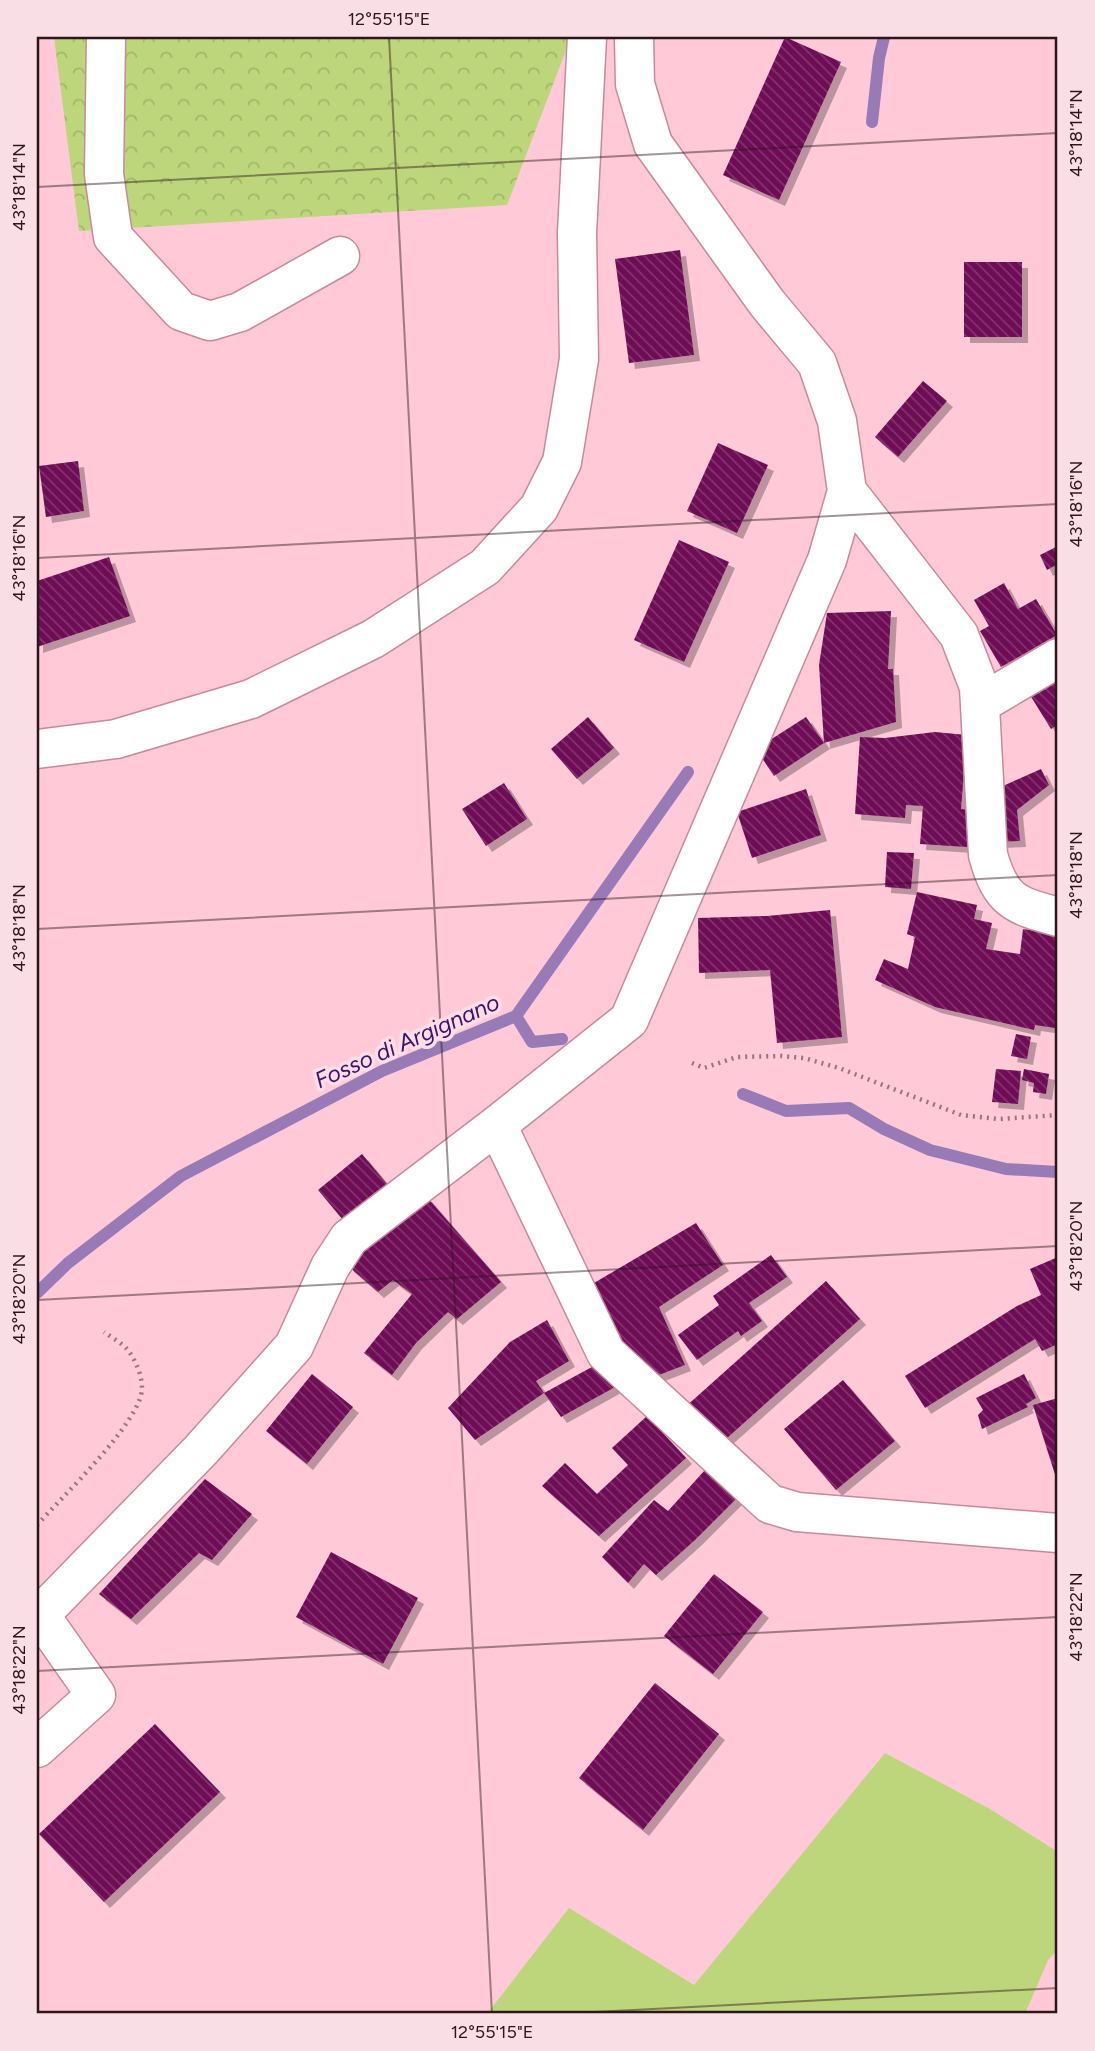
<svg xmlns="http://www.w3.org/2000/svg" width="1095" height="2051" font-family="Figtree,sans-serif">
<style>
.grass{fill:#bdd57b}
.forest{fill:url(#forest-crowns)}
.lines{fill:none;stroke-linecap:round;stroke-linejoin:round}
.stream{stroke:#977ab6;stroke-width:12}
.building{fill:url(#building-back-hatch);filter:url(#shadow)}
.minor-casing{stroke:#c88a9b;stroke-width:41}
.path{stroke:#9a737d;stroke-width:4.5;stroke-dasharray:2 5;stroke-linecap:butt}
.minor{stroke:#fff;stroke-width:38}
.ticks{fill:none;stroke:#2d151c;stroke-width:2;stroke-opacity:0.45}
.labels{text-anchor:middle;stroke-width:7;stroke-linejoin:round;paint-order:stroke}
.water-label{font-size:23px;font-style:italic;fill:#3f116c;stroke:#fadee5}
.neatline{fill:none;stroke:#2d151c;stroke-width:2.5}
.ticks-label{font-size:18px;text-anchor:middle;fill:#2d151c}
</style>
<defs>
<pattern id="forest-crowns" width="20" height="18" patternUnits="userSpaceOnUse" patternTransform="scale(1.75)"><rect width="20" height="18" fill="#bdd57b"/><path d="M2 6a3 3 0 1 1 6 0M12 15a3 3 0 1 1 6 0" fill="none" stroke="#a3b66a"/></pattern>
<pattern id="building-back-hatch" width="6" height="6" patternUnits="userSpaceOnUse" patternTransform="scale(1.75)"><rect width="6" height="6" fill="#6e0a56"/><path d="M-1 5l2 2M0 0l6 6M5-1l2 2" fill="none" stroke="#82366f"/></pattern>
<filter id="shadow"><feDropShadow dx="6" dy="6" stdDeviation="0" flood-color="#0004"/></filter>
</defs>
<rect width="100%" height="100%" fill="#ffc9d7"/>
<path class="grass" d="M885,1753l105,56 68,43v97l-10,11 -23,54h-538l82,-106 125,77z"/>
<path class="forest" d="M54,37h517l-64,168 -428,26z"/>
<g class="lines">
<path class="stream" d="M872,122l7,-64 5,-21
M516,1016l16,26 30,-3
M743,1094l43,17 63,-3 35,21 46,21 76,19 52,3
M37,1293l31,-30 113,-87 201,-105 134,-55 172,-244"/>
</g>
<path class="building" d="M785,37l56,25 -62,138 -56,-25z
M680,250l14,105 -65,8 -14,-104z
M964,262h58v75h-58z
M923,381l24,20 -49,56 -23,-20z
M718,443l50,22 -31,68 -50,-22z
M78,461l6,50 -38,6 -7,-51z
M679,540l50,22 -45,100 -50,-22z
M1058,546v18l-11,6 -7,-15z
M109,557l21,59 -93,31v-66z
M1004,583l14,26 18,-10 21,36 -56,32 -21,-36 9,-5 -15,-26z
M891,611l-3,58h5l3,53 -72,21 -50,33 -18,-27 50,-32 18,26 -5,-78 8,-52z
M1058,667v58l-7,4 -26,-42z
M588,717l26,31 -37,31 -26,-30z
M935,732l32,3 -6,74 9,1 -3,37 -47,-3 3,-38 -17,-1 -1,13 -50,-4 5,-77 25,1z
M1041,769l8,16 -32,25 3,31 -21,1 -5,-52z
M504,783l23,36 -41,27 -24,-37z
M806,789l15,46 -69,23 -15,-46z
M887,852l27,1 -3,36 -26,-2z
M917,892l60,13 -3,14 18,4 -6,26 34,5 3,-25 35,5v105l-3,-11 -20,-3 -1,5 -99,-23 -60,-27 9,-21 24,10 7,-32 -8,-3z
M830,910l12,127 -65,6 -7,-73 -71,3 -1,-55 69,-2z
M1016,1034l15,3 -4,22 -16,-3z
M996,1069l25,2 -3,33 -26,-2z
M1024,1069l25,5 -3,20 -13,-2 1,-9 -12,-3z
M362,1154l25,30 -44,36 -25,-30z
M426,1196l75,86 -44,37 -9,-7 -32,31 -24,32 -28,-22 48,-59 -19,-14 -15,12 -31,-27z
M696,1223l27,42 -64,42 26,58 -34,13 -36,-46 -21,-49z
M771,1255l16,22 -38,26 13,18 -21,15 -3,-5 -41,29 -19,-25 41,-30 -6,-9z
M1058,1257v87l-16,7 -7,-12 -110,69 -20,-32 112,-70 24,-11 -11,-26z
M826,1281l34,38 -143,128 -34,-38z
M547,1320l22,41 -33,20 8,12 59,-32 14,25 -56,31 -17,-24 -69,47 -27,-32 62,-66z
M312,1374l41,33 -46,57 -41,-33z
M1024,1374l12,24 -10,6 2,3 -46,22 -4,-14 5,-5 -7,-12z
M843,1380l52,61 -59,49 -52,-61z
M1058,1398v86l-25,-79z
M647,1416l39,42 -87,78 -57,-50 23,-23 32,31 31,-29 -16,-17z
M705,1470l31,29 -41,41 -39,35 -12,-11 -16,19 -26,-26 52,-57 14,11z
M205,1479l47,35 -40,46 -13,-7 -68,66 -32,-25z
M331,1552l87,46 -35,66 -87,-47z
M714,1574l49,38 -50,62 -49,-38z
M655,1683l64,51 -76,96 -64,-52z
M155,1724l65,68 -116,110 -65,-68z"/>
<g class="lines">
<defs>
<path id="minor" d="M106,37l-2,137 9,63 68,74 29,10 30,-9 100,-56
M847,491l112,144 20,52 9,168c13,46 26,50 70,62
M980,704l78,-46
M37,749l79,-10 135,-40 122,-60 112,-72 54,-59 23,-46 17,-103 -2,-126 10,-196
M497,1125l109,228 164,151 27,8 261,21
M37,1618l164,-168 93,-104 36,-79 19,-29 148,-113 132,-105 198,-460 20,-69 -10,-70 -20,-58 -50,-60 -114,-159 -18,-60 -1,-47
M37,1748l59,-53 -56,-80"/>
</defs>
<use href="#minor" class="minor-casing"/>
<path class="path" d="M692,1063l12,5 33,-11 44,-1 23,2 35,10 122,47 38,4 59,-4
M37,1525c24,-27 105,-104 105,-137 0,-13 -7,-30 -16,-40 -6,-6 -15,-11 -22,-16"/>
<use href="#minor" class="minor"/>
</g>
<path class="ticks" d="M389,37l103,1977M37,187l1021,-54M37,558l1021,-54M37,929l1021,-54M37,1300l1021,-54M37,1671l1021,-54M556,2014l502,-26"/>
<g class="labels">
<g class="water-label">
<text transform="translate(407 1041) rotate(-24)" y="8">Fosso di Argignano</text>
</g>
</g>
<rect width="1095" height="2051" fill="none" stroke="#fadee5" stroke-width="77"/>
<rect x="38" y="38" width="1018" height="1974" class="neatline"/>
<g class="ticks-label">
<text x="389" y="25">12°55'15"E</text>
<text transform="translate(1076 133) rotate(-90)" y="6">43°18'14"N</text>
<text transform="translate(19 187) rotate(-90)" y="6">43°18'14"N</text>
<text transform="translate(1076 504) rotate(-90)" y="6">43°18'16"N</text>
<text transform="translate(19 558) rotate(-90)" y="6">43°18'16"N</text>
<text transform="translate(1076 875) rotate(-90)" y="6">43°18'18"N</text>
<text transform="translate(19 928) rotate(-90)" y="6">43°18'18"N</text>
<text transform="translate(1076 1246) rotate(-90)" y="6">43°18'20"N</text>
<text transform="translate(19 1299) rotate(-90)" y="6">43°18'20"N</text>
<text transform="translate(1076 1617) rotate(-90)" y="6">43°18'22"N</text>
<text transform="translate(19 1670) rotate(-90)" y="6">43°18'22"N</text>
<text x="492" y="2038">12°55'15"E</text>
</g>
</svg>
